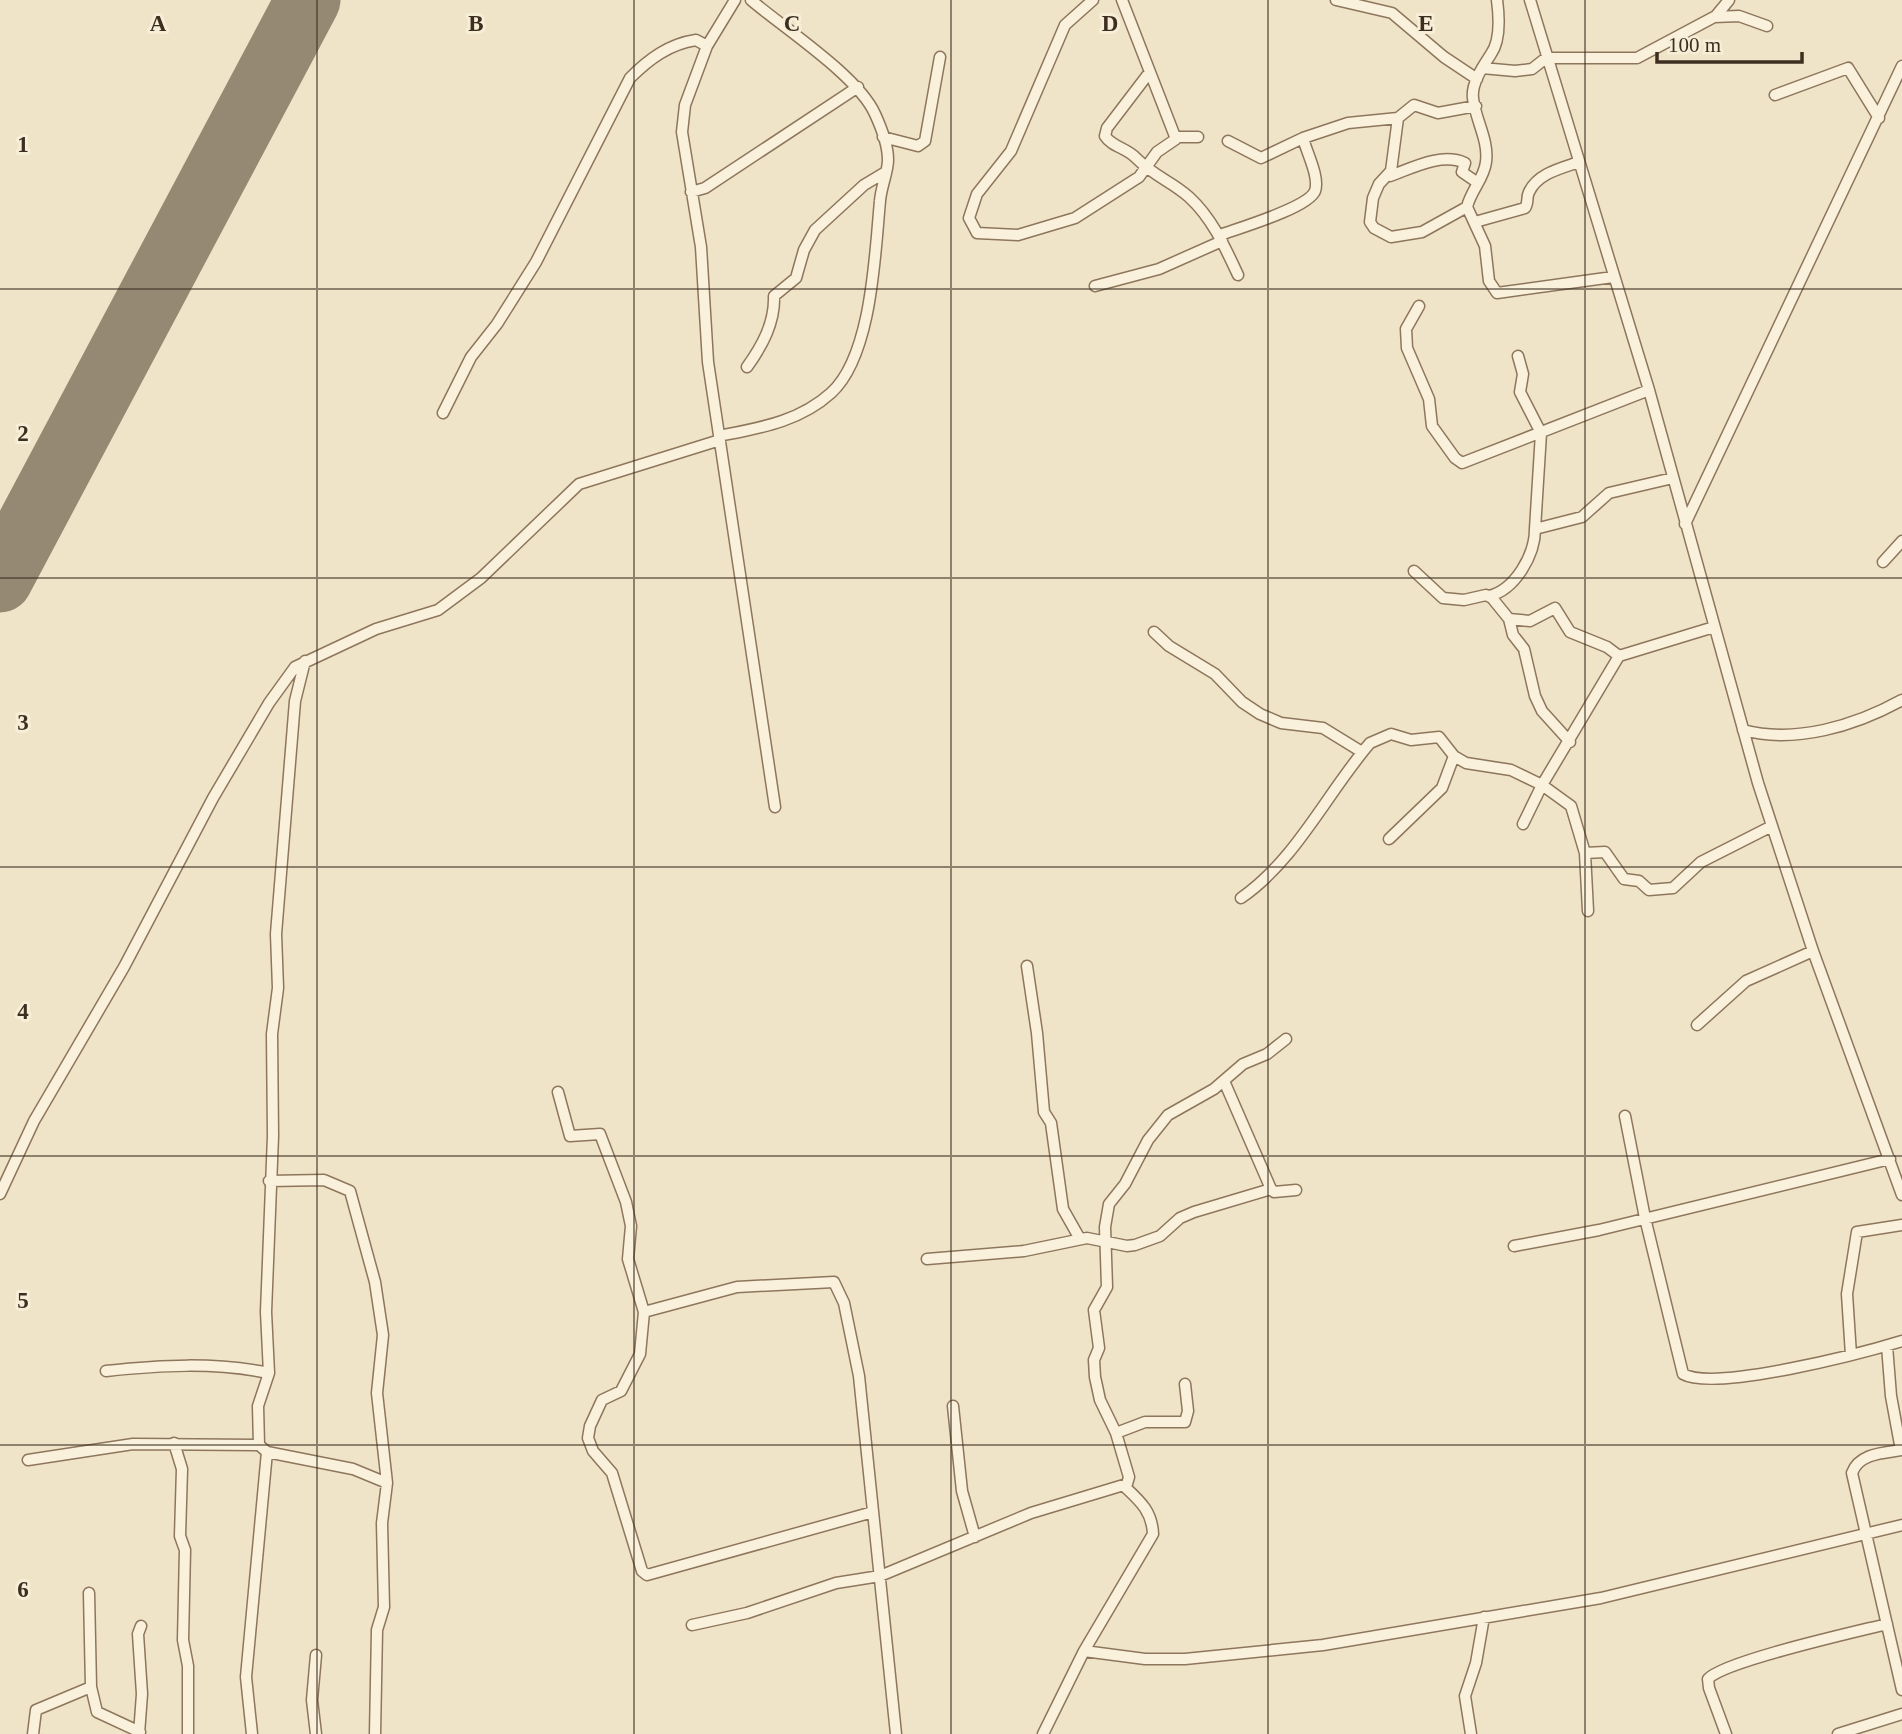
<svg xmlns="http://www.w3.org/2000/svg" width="1902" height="1734" font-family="'Times New Roman',serif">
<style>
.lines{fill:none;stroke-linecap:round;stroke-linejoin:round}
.runway{stroke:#968974;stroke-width:65}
.minor-casing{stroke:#8d765c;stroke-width:13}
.minor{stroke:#faf1dc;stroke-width:10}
.grid{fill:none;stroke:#3d2e20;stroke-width:2;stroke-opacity:0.55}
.grid-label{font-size:23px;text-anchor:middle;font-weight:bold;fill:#3d2e20;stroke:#f7eed8;stroke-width:6;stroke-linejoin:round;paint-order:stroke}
</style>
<rect width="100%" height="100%" fill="#f0e4c8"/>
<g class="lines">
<path class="runway" d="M0,580l308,-580"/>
<defs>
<path id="minor" d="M735,0l-28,46 -22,59 -3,27 19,115 7,115 67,445
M1093,0l-28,25 -54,126 -34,43 -8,24 8,15 41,2 57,-17 64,-41 18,-25 19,-13 -54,-139
M1336,0l56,13 52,44 33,22
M1530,0l119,390 109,393 55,168 89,244
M1715,17l14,-17
M1482,68l33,3 17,-2 14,-11h91l77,-41 25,-1 28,10
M1149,73l-42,55 -2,8c7,11 22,12 31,22 19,19 35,23 53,39 23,21 36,50 49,78
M1775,95l73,-27 31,50
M1398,118l-7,53 -12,13 -6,14 -3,24 4,6 17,9 31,-5 45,-25c4,-17 17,-28 19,-45 3,-22 -11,-43 -13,-64 -2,-15 11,-33 18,-44 10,-14 8,-39 6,-54
M883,137l35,9 7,-5 15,-84
M1176,137h22
M1228,141l33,17 42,-20 45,-15 50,-5 16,-13 24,8 38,-7
M1390,176c22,-8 52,-24 75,-13l-3,9 16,11
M691,192l14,-4 153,-101
M1467,207l18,39 4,35 8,12 116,-16
M1475,222l50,-14c4,-6 1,-10 4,-16 9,-19 33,-24 50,-30
M1220,235c19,-7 88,-27 95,-44 5,-14 -9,-40 -12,-53
M1095,286l64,-17 63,-28
M1419,306l-13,23 1,19 22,51 3,27 23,32 7,5 187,-73
M1518,356l5,18 -3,18 21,41 -6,96
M747,367c15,-21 28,-44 27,-71l22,-18 8,-28 11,-20 49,-45 20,-12
M443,413l28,-56 26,-33 39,-62 94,-184c19,-19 39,-34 66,-38l11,6
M719,436c40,-8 80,-14 112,-43 41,-37 44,-140 49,-192 1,-14 8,-29 8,-41 0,-15 -7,-33 -13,-46 -17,-38 -90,-85 -124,-114
M1685,524l217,-458
M1883,562l19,-21
M1414,571l29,27 21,2 22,-5 6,3 17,21 4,16 11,14 11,47 7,15 28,31
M1489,596c26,-6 46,-41 46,-67l47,-12 27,-24 64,-15
M1509,619l21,2 25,-13 15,24 37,15 12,9
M1154,632l15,14 46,28 27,28 18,12 21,9 42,5 39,24
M1743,730c52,14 112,-4 159,-30
M1523,824l19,-39 77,-129 95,-29
M1389,839l53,-51 12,-32
M1585,853l20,-1 19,27 15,2 10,9 24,-2 28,-26 71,-36
M1241,898c55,-38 86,-105 129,-155l21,-9 20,6 28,-3 15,19 12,7 45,7 31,15 29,21 14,47 3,58
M1027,966l10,67 7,79 7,11 12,86 17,30
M1697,1025l49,-44 67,-30
M1224,1081l47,108
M558,1092l12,44 30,-2 26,68 5,24 -3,33 16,53 -4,42 -19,37 -19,9 -12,26 -2,12 5,13 19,22 30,98 5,4 226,-63
M1625,1116l20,102 38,156c32,18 180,-21 219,-33
M269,1181l55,-1 26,11 25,91 8,53 -6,58 10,90 -5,40 2,84 -7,23 -2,104
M0,1194l34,-73 90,-154 89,-169 56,-95 26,-36 81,-38 62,-19 43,-32 98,-94 141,-44
M1514,1246l85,-16 291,-71
M927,1259l97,-8 63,-13 40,8 8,-1 25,-9 20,-18 14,-6 77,-23 3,3 22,-2
M644,1312l93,-25 97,-5 10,21 15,73 37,358
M1887,1346l4,50 10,54
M1851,1355l-4,-61 10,-62 45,-7
M106,1371c55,-6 108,-9 163,2
M953,1406l9,85 13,46
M1116,1433l29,-11h40l3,-11 -3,-27
M174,1443l8,26 -2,67 5,14 -2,90 5,26v68
M1902,1450c-18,3 -43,3 -50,23l50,217
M267,1452l86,17 34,14
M28,1460l105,-16 126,1
M89,1593l2,94 6,25 43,20
M692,1625l55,-12 89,-30 44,-7 151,-63 96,-29 2,-7 -13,-44 -16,-33 -5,-23 -1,-17 5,-12 -5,-38 13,-23 -2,-60 4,-23 16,-20 23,-44 20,-25 46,-26 29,-25 24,-10 19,-15
M1084,1651l61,8h40l138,-14 278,-47 301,-73
M33,1734l3,-24 55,-23
M139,1734l3,-40 -4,-60 3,-8
M252,1734l-6,-57 21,-225 -8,-7 -1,-39 11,-33 -3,-61 7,-176 -1,-102 6,-46 -2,-54 19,-233 10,-40
M316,1734l-4,-34 4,-45
M1043,1734l41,-83 69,-117c-1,-23 -13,-33 -29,-48
M1471,1734l-6,-38 11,-33 8,-46
M1726,1734l-17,-46 -1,-9c16,-18 147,-47 179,-55
M1838,1734l64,-20"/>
</defs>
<use href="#minor" class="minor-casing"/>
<use href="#minor" class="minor"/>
</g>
<path class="grid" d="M317,0v1734M634,0v1734M951,0v1734M1268,0v1734M1585,0v1734M0,289h1902M0,578h1902M0,867h1902M0,1156h1902M0,1445h1902"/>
<g class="grid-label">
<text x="158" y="31">A</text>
<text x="476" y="31">B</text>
<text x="792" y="31">C</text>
<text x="1110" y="31">D</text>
<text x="1426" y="31">E</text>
<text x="23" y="152">1</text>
<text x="23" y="441">2</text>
<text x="23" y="730">3</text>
<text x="23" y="1019">4</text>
<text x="23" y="1308">5</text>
<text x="23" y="1597">6</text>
</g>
<path d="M1657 52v10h145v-10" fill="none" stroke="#3d2e20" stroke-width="3.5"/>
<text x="1668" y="52" font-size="21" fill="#3d2e20" stroke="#f7eed8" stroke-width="5" paint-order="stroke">100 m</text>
</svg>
